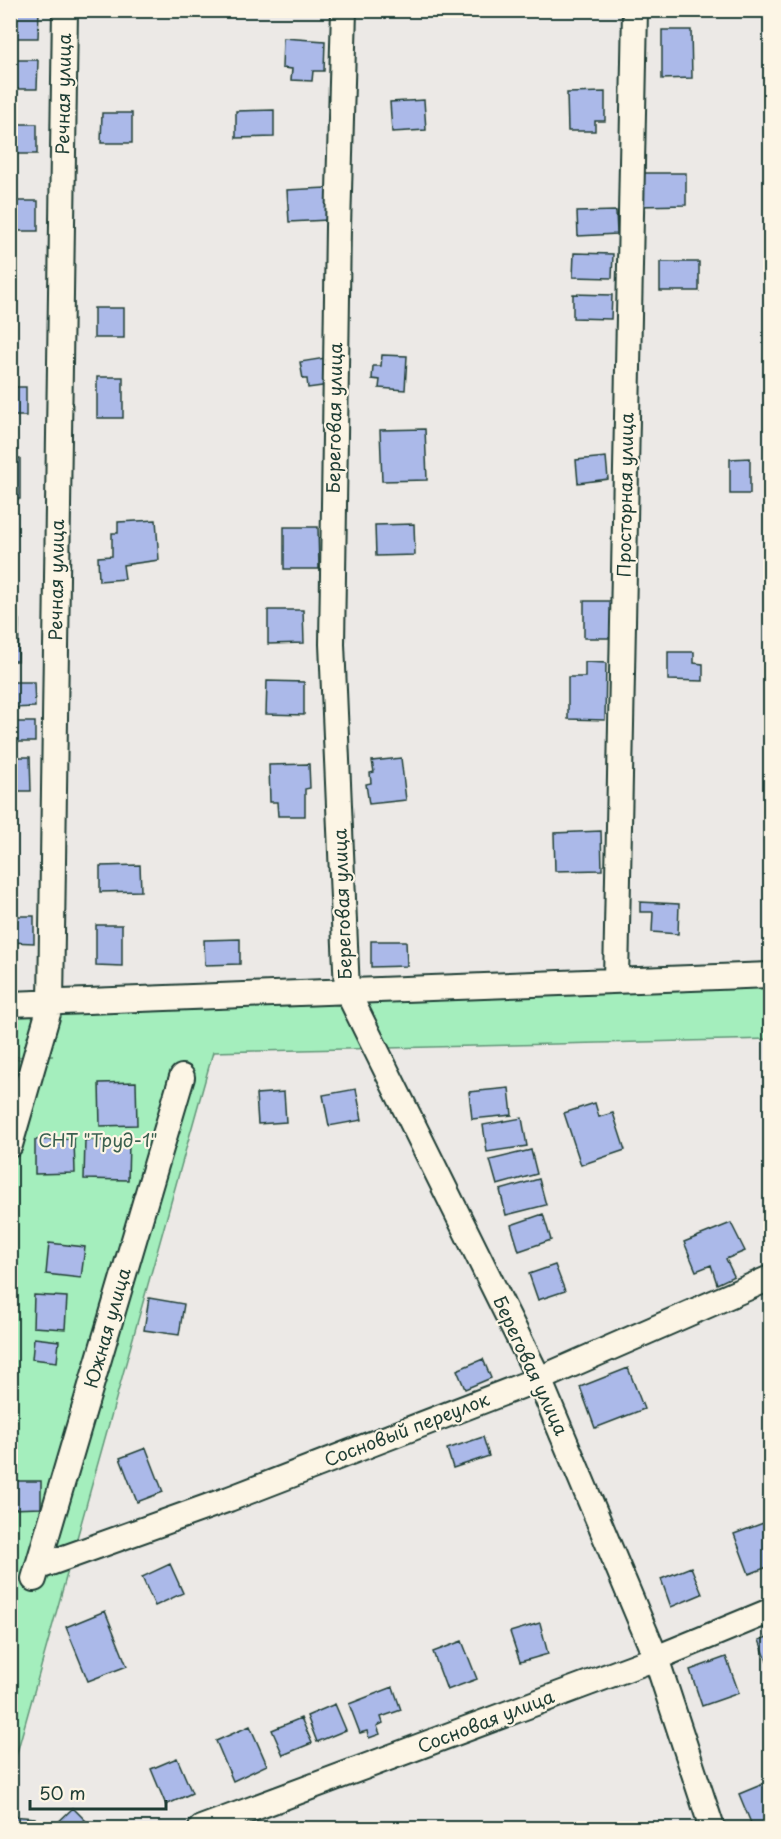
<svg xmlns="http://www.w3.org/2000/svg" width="781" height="1839" font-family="'Playpen Sans',sans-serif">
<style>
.green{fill:#a4eebd;stroke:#629678;stroke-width:1.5}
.building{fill:#abb9e9;stroke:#1f3d34;stroke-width:1.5}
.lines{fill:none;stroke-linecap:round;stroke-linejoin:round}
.minor-casing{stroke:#1f3d34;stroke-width:28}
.minor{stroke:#fcf5e5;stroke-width:24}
.labels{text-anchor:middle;stroke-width:4.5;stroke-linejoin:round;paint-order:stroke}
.street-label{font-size:18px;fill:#1f3d34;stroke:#fcf5e5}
.park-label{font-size:18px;fill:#3a604f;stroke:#fcf5e5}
</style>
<rect width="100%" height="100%" fill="#ece9e6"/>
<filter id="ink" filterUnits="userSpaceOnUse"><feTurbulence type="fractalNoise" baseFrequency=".0167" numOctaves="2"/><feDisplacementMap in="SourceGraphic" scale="12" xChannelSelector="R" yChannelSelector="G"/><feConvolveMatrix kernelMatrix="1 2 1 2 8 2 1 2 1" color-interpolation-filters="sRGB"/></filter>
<g filter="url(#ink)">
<path class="green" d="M770,978v61l-557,13 -202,722v-714l42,-4 -42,1v-45z"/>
<path class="building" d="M10,10h29l-1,28h-28z
M662,30h29l1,48 -30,1z
M283,38l42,3 -1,30h-11l-1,10 -21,-1 1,-11 -10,-1z
M10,60h28l-1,29h-27z
M605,92v29h-10v10h-27l-1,-38z
M424,100l2,30 -34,2 -2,-30z
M274,110v27l-38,1v-27z
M102,113h30v30h-31z
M10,124h27v30h-27z
M638,173h48v32l-48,1z
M326,188l2,32 -39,2 -2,-32z
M10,201h28v30h-28z
M616,211l1,23 -39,2 -1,-24z
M574,253l39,1 -1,24 -39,-1z
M660,262h39v29h-39z
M573,294l39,1 -1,24 -38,-1z
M94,308h30v30h-30z
M382,355l25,1 -2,34 -26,-2 1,-8 -8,-1 1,-13h8z
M325,358l4,27 -21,3 -1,-9h-4l-3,-17z
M97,377h26v41h-26z
M10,387h16v29h-16z
M425,429l2,51 -45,1 -2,-51z
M606,457l2,22 -30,4 -2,-23z
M10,458h10v41h-10z
M750,458v36h-20v-35z
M156,520l3,40 -36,5 2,14 -26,2 -1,-24 14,-1v-23h6v-11z
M414,524l1,31 -39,1 -1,-31z
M284,527h34l1,42h-35z
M584,601h30v37h-30z
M268,610h35l1,33 -36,1z
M10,620h9l-1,41h-8z
M668,652h26v11l9,1v17l-35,-1z
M585,662l21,1 -1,57 -37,-1v-42h17z
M267,681l37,1v33l-38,-1z
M10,682h24l1,25 -25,1z
M10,722h25v20h-25z
M10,757h20l1,34h-21z
M401,758l5,42 -37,4 -3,-20 5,-1 -1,-10 4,-1 -2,-11z
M309,764l1,24 -5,1v27h-27l-1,-14h-7l-1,-37z
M601,831l1,39 -47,1 -1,-38z
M140,865l1,26 -41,1v-26z
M640,902l39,2 -1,30 -26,-2 1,-20h-13z
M10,916h24v27l-24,-1z
M96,925h26v41l-26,-1z
M240,939v25l-35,1 -1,-25z
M371,941h35l1,25 -36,1z
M136,1082l1,43 -37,1 -1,-43z
M509,1088l3,27 -40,4 -3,-27z
M356,1089l6,31 -33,6 -6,-31z
M284,1092l2,30 -28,2 -2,-30z
M595,1103l4,14 14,-4 12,37 -44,15 -17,-52z
M522,1118l5,28 -40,6 -4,-27z
M74,1139l1,34 -40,1v-34z
M85,1140l44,2 -1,38 -44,-1z
M531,1150l6,24 -40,11 -7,-25z
M539,1179l7,26 -40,10 -6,-25z
M543,1214l8,26 -32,11 -8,-26z
M731,1223l14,28 -19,8 8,17 -17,8 -6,-19 -15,6 -12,-29z
M49,1243l36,4 -4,31 -35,-4z
M555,1265l10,26 -27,9 -9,-26z
M34,1295l33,2 -2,32 -32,-2z
M149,1298l35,6 -5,31 -35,-5z
M34,1338l25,3 -2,21 -25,-3z
M483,1359l8,19 -26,11 -8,-19z
M628,1368l16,41 -49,19 -15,-41z
M483,1437l6,19 -36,12 -6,-19z
M146,1448l17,44 -26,10 -17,-44z
M10,1481h31v27l-31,1z
M766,1522l4,13v31l-21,8 -15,-40z
M170,1564l13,29 -28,13 -13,-29z
M691,1567l11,27 -31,13 -10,-28z
M105,1611l22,55 -39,15 -22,-54z
M540,1623l8,31 -28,8 -10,-30z
M770,1636v33l-11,-29z
M462,1641l15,38 -30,11 -14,-38z
M726,1657l13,36 -37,13 -12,-36z
M393,1687l8,23 -20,7 2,6 -6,3 3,8 -11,4 -2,-7 -7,2 -11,-29z
M335,1704l11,26 -29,12 -10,-26z
M301,1718l11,25 -29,12 -11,-25z
M250,1726l17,39 -34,16 -17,-40z
M177,1758l15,35 -26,12 -15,-36z
M768,1782l2,5v41h-17l-14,-34z
M73,1808l19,19 -1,1h-39z
M10,1816l25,2 -1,10h-24z"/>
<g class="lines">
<defs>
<path id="minor" d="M344,10l-6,217 -6,417 15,347 192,388 117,279 56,170
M616,980l19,-970
M10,1004l760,-29
M10,1145l41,-142 14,-993
M39,1567l190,-68 310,-120 231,-101
M34,1579l148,-502
M201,1828l455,-170 114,-47"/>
</defs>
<use href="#minor" class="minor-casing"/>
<use href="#minor" class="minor"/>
</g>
</g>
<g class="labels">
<g class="street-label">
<text transform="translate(64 94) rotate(-89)" y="6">Речная улица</text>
<text transform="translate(335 418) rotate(-89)" y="6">Береговая улица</text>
<text transform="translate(626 495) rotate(-89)" y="6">Просторная улица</text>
<text transform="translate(57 580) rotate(-89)" y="6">Речная улица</text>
<text transform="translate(343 904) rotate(-92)" y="6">Береговая улица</text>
<text transform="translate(108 1328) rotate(-74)" y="6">Южная улица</text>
<text transform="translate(530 1366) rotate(65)" y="6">Береговая улица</text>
<text transform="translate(407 1430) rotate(-21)" y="6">Сосновый переулок</text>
<text transform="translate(486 1722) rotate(-21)" y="6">Сосновая улица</text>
</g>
<g class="park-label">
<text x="98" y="1147">СНТ "Труд-1"</text>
</g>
</g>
<rect width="781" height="1839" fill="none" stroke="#fcf5e5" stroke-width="36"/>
<rect x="18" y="18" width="745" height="1803" fill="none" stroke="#1f3d34" stroke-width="2" filter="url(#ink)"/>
<path d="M30 1800v9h136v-9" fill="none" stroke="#1f3d34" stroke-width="3"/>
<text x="39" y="1800" font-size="18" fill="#1f3d34" stroke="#fcf5e5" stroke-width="4.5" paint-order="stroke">50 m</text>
</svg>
